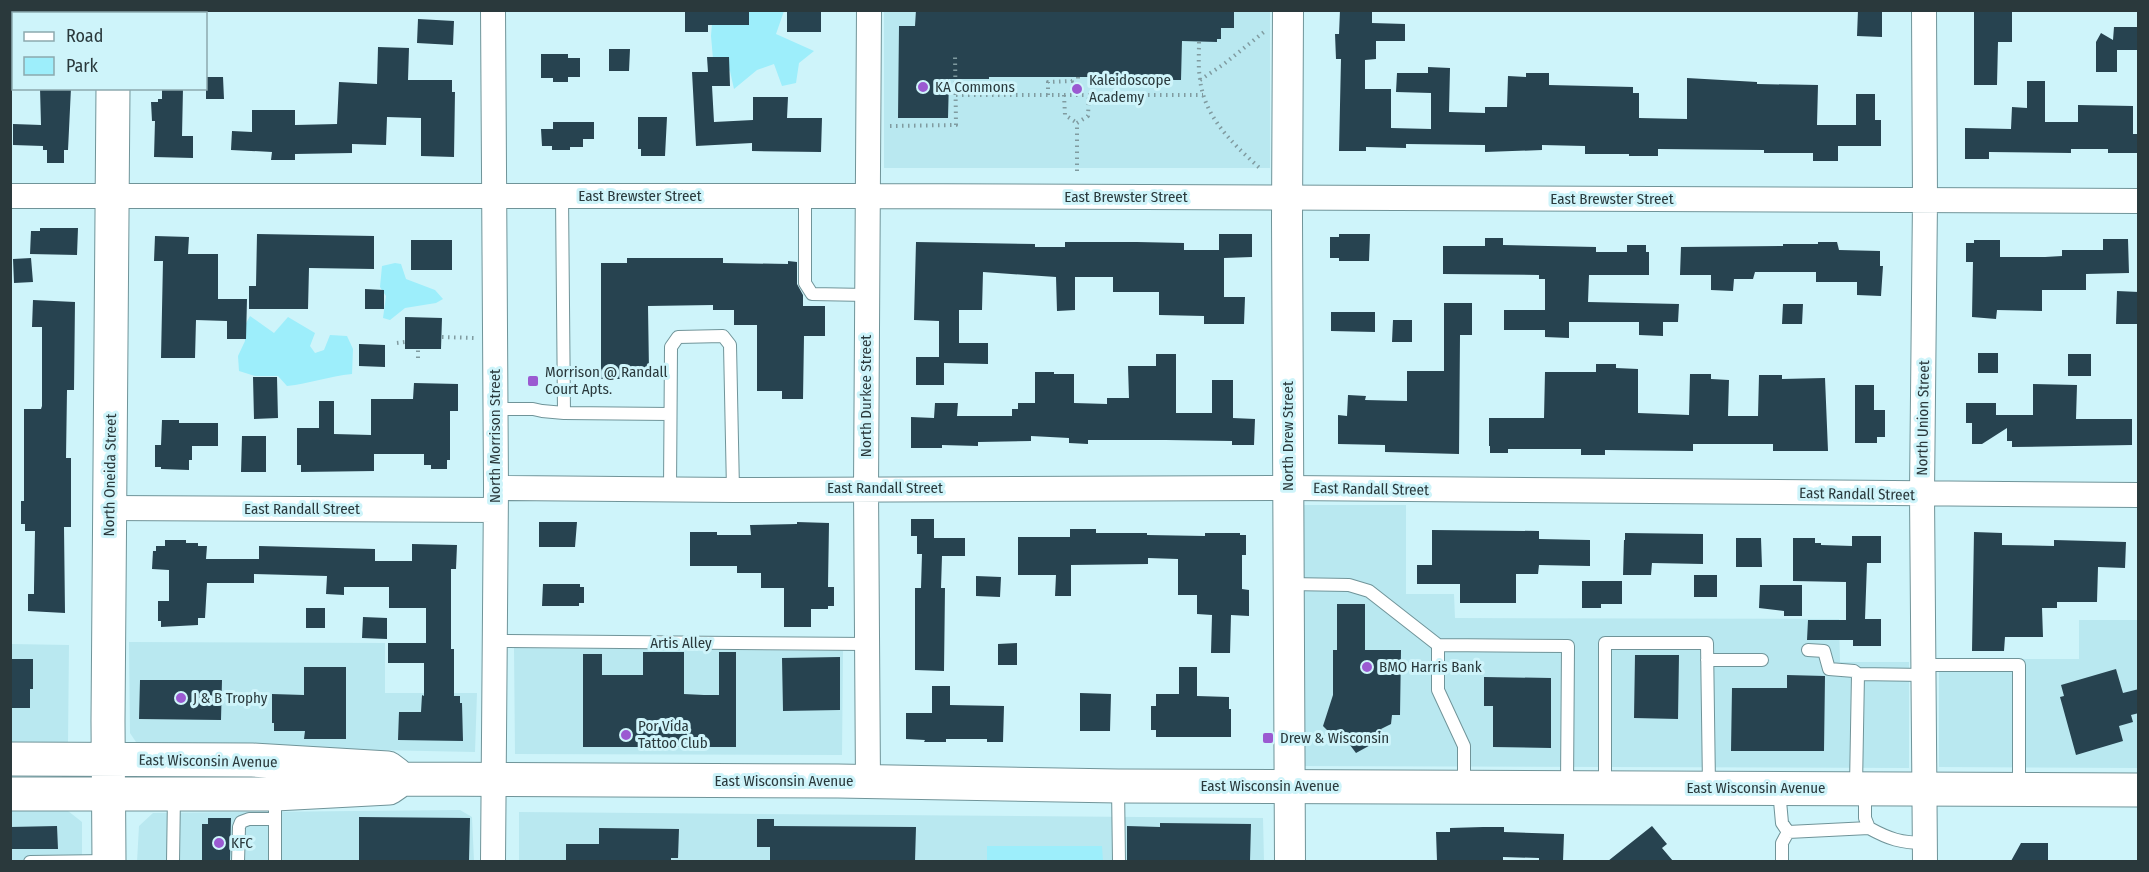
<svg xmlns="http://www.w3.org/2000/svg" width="2149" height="872" font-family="'Fira Sans Condensed',sans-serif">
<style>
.built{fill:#b9e8f0}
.green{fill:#9deefb}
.building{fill:#274350}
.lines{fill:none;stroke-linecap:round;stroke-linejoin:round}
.service-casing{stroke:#709499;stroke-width:14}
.minor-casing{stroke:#709499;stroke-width:26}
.tertiary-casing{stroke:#709499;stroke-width:32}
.secondary-casing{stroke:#709499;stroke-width:35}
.path{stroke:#809ba0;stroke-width:4;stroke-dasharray:1.5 4.5;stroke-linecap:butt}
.service{stroke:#fff;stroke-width:12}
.minor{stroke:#fff;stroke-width:24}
.tertiary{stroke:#fff;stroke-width:30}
.secondary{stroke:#fff;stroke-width:33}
.poi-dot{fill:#9b5ad1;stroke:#cef4fa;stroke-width:2}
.labels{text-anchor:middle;stroke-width:6;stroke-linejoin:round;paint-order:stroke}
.poi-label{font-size:15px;fill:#2a393c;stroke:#cef4fa;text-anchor:start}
.street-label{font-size:15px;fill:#2a393c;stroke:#cef4fa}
</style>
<rect width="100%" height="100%" fill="#cef4fa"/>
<path class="built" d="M884,11h386v157h-386z
M1303,505h103v89h48l1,24 384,1 1,43h69v106l-607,-2z
M2079,620h59v148l-199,-1v-108h140z
M129,642l256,1v50h92l-2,59 -337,-7 -8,-12z
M11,644l58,1 -1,98 -57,1z
M514,648l329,3 -1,104 -327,-1z
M63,807l19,15v39h-71l-1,-52z
M460,810l12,7 2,44 -337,1 2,-36 14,-13z
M519,812l744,6 1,43h-745z"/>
<path class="green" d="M713,11h71l-8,23 38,17 -15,12 -3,20 -14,3 -8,-22 -17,6 -23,19 -4,-18 -17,-12 -2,-23z
M395,263l6,1 5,15 29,11 8,9 -7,4 -31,5 -15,12 -7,-2 3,-22 -6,-9 2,-21z
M250,316l24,17 14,-16 27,16 -5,13 5,7 9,-3 6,-15 17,1 6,13 -1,25c-23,2 -43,10 -65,12l-9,-10h-23l-16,-5 -1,-15 7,-15 -1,-14z
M987,846h115l1,15h-116z"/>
<path class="building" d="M685,10h64v15h-41v7h-23z
M787,10h34v22h-34z
M916,10h318v18h-13v11h-4v3l-35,-1 -1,39h-23v-3h-169v2h-40l-1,39h-50l1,-92h16z
M1340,10h32v13l33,1v17h-29v18l-11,1v29h26v39l40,1v-36l-35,-1 1,-19h31v-6l22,1 -1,44 36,1v-6h22l1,-31 18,1v-4h23v12l84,2v6h6v25l48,1v-41l70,4v2l61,1 -1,40h39v-31h19v26h6v26h-43v15h-25v-8h-49v-3l-106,-1v7h-29v-2h-44v-8l-43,-1v5l-57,2v-7l-79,-1v4l-40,-1v4h-27l2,-92h-5l-1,-25h4z
M1858,10h24v27l-25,-1z
M1974,10h38v32h-14l-1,43h-23z
M418,19l36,2 -1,24 -36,-2z
M2114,27h25v23h-22v22h-21v-30l5,-9 12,7z
M378,47l31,1 -1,32h44v12h3l-1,65 -33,-1v-38l-34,-1 -1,28 -34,-1v9l-57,1v6h-24l1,-8 -41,-2 1,-19 20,1v-22h43v15l42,-1 2,-42 38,2z
M609,49h21l-1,22h-20z
M541,54h27v4h12v19h-12v5h-15v-4h-12z
M707,57h22l1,29h-18l2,36 39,-2v-23h35l-1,21h35l-1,34 -69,-1v-8l-56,3 -4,-74h16z
M206,77h17l1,22h-18z
M2027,81h18v41h33v-17l55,1v28h4v19h-29v-4h-37v4l-82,-1v7h-24v-31l46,1 1,-22 15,1z
M40,88h31l-3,62h-4v13h-17v-13h-4v-4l-30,-1v-21l28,1z
M162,88h21l-1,48h11v22l-39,-1 1,-36h-3l-1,-19h7v-3h4z
M638,117h29l-2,39h-24v-7h-3z
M553,122h41v17h-11v8h-13v3h-18v-4h-10l-1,-17h12z
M40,228h38l-1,27 -47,-1 1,-23h9z
M257,234l117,2v33l-65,-1 -1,41h-59v-23h7z
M1219,234h33v23l-28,1v39h21l-1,27h-40v-8l-45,-1v-23h-46v-15h-38v33l-18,1 -1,-34 -73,-5 -1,38h-23v33h29v21l-44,-1v22h-28v-28h23v-36l-25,-1 2,-78 119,2v3h30v-5h72l47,1v7h35z
M1339,234h31l-1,27h-30v-3h-9v-21h9z
M155,236l34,1 -1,17h30v45h29l-1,40h-19v-18l-31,-1 -1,38h-34l2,-97h-9z
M1485,238h18v7l93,2v5h31v-7h19v7h3v23h-60l-1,27 91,2 -1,18h-15v14l-24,-1v-13h-70v16l-24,-1v-7h-41v-20h41v-31h-6v-4l-96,-1v-28h42z
M2103,239h25l1,34 -43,1v16h-44v21l-45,-1 -1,9 -24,-2 1,-55h-7v-19h8v-3h26v17h45l17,-1v-6h41z
M411,240h41v30h-41z
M1818,242h19l2,8 41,1v15h3l-2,30 -24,-1v-13h-41v-10h-61l-2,7h-19l-1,12 -22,-1v-15h-31l1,-28 102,-1v-2h35z
M31,258l2,24 -19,1 -1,-24z
M627,258h96v5l65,1v-3l9,1v22l6,11v11h22v30h-21l-1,63h-21v-8h-25v-66h-23v-15h-21v-5l-65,1 1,65h-26v8h-22v-116h26z
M365,289l19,1v19h-19z
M2117,291l22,1v32h-23z
M33,300l42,2 -1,88h-7l-1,68h5v69h-7l1,86 -37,-2v-17h6v-6l1,-57h-10v-7h-4v-23h3v-92h17l1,-3v-79h-10z
M1444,303h28v32h-12l-1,119 -74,-2v-7l-47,-1v-29l9,1 1,-21 18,1 -1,4 42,1v-30h37z
M1783,304h20l-1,20h-20z
M1331,312h44v20l-44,-1z
M405,317l37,1 -1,31h-36z
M1393,320h19v22h-20z
M359,344l26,1v22l-26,-1z
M1978,353h20v20h-20z
M1156,354h20v59h36v-33h21v38l22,1 -1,26h-22v-4l-66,-1h-78v4l-19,-1v-5l-38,-2v5l-53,1v4l-36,-1v3h-31v-31l23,1 1,-15h23l-1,13h55v-7h6v-6h17v-31h19v2h20v29l33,1v-6h22l-1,-32h28z
M2068,354h23v22h-23z
M1596,364h20v4l22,1v44l51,2 1,-41h21v5l18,1 -1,36h30l1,-41h23v4l43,-1 3,73h-55v-7h-80v7l-88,-1v5h-24v-6h-73v4h-18v-7h-1v-28h55l1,-46h51z
M253,377h24l1,41 -24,1z
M414,383l44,1v27h-8v49h-3v9h-16v-4h-7v-11h-50v17l-73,1v-7h-4v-37h22v-27h15v33l37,1v-36h42z
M2033,384l44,1 -1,34h56v26l-120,2v-6h-5v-13l-25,16h-10v-21h-6v-20h30v12h37z
M1855,385h19v25h11v27h-8v6h-22z
M162,420h17v3h39v23h-26v14h-3v10l-28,-1v-2h-6v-22h6z
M242,436h24v36h-25z
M911,519h23v19h31v18h-23l-1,32h4l-1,83 -29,-1v-82h6l1,-34h-5v-18h-6z
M539,522h38l-2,25h-36z
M797,522l32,1 -1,64h6v19h-6v3h-17v18h-27v-39h-23v-15h-24v-7h-47v-34h27v3h34l-1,-10 47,-1z
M1070,529h26v4h51v2l58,1v-3h35v2h6v20h-4v34l7,1v26l-18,-1 -1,38h-19l1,-38 -15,-1v-19h-19v-36l-30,-1v6l-77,1v31h-16l1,-21h-38v-38h52z
M1432,530l107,1v8l51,1v26l-51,-1 -1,9h-22v29h-56v-19h-43v-19h15z
M1974,532l28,1v12l52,1v-6l72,2 -1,26 -27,-1 -1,35h-40v6h-15l1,29h-38l-1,14h-32z
M1625,533l78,1v30l-51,-1 -1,12h-28l1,-35h1z
M1852,536h29v27h-14l-2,56h16v27h-28v-6h-46l1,-20h38v-38l-53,-1v-43h22v5h6v2l31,1z
M1736,538h25l1,29h-26z
M165,540h21v3h12v3h9l-1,13h53v-13l116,3v12h37v-17l45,1 -1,24h-5v80h3v47h6v7h2l1,38 -65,-1 1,-28h22l1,-17 2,1v-33h-36v-20h38v-35h-37v-21h-45v8l-18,-1 1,-18 -73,-2v9h-47l-2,35h-7v7l-37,2v-6h-3v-20h11v-31l-17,-1 1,-18h3v-5h9z
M1694,575h23v22h-23z
M976,576l25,1 -1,20 -24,-1z
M1582,581h40v23h-21v4h-19z
M543,584h37v3h4v16h-5v3h-37z
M1760,585h42v31h-18v-5l-25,-3z
M1337,604h28v46h36l-1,65h-8l-1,9 -10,5 4,8 -29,16 -18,-24 -4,8 -11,-11 10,-31v-45h4z
M306,608h19v20h-19z
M363,617l24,1v21l-25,-1z
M1017,643v22h-19v-21z
M643,652h41v42l20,1h15v-43h17v95h-153v-93h19v21h41z
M1635,655h44l-1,64 -44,-1z
M840,657v53l-57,1 -1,-53z
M10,659h23v30h-3v19h-19z
M304,667h42v72h-42l1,-8h-31v-8h-2v-29l32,1z
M1179,667h18v29l32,1v12h2v28h-75v-7h-5v-24h5v-12h23z
M2116,669l7,24 16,-4v24l-8,2 2,7 -14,4 4,15 -47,14 -16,-58 4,-1 -3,-11z
M1787,675l38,1 -1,75h-93l1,-63h55z
M1484,677l67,1v70l-58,-1v-41h-9z
M140,680h82l-1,40 -82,-1z
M932,686h18v19l54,1 -1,36h-16v-3h-41v3h-22l1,-2 -19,-1v-26h26z
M1080,693l31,1 -1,37h-30z
M359,817l111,1 -1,43h-110z
M208,818h23l-1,43h-28v-37h6z
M757,819h17v7l142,1 -1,34h-145v-14h-13z
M1160,823l91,1 -1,37h-123v-35l33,1z
M57,826l1,23h-48v-22z
M1652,826l15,18 -5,4 11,13h-65z
M1483,827h21v5l60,2 -1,27h-24v-3l-36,-1v4h-66l-1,-29h14v-4z
M599,828l80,1 -1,29h-7v3h-105v-17h33z
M2021,843h27v18h-37z"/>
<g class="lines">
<defs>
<path id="service" d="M562,196l2,217
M805,196v87l7,11 55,1
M495,409h38l9,2 22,2 106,1
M670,489l1,-142 7,-10 45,-1 7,9 3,145
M1289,584l60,1 20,6 69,54v45l26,56v40
M495,641l373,3
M1438,645l130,1 -1,141
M1808,650l16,1 5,18 25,2 4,3
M1707,660h55
M1924,665h95v123
M1605,786v-143h102l2,143
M1856,786l2,-112 66,1
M1118,787l1,75
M1865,789v29l4,10c20,11 32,15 56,15
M1779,790l3,33 6,9
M1788,832l81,-4
M30,862l77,-1
M173,862l1,-67
M238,862l1,-35 2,-5 8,-3h26
M275,862v-68
M1782,862v-19l6,-11"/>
<path id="minor" d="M493,10l3,478 -3,374
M1924,10l1,190 -3,294 3,368
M10,196h858l1270,5
M496,488l237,2 555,-2 850,7
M110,508l385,2
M868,782l-2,-294 3,-478"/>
<path id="tertiary" d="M1288,10l-1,209 3,643"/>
<path id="secondary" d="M113,10v4
M10,759l242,1 136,8 8,6
M10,794h265l114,-6 13,-9 436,2 280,5 1020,4
M109,862l-1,-141 5,-633"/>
</defs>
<use href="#service" class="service-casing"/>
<use href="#minor" class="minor-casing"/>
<use href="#tertiary" class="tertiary-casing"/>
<use href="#secondary" class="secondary-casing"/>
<path class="path" d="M1199,42c0,12 -1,25 1,37 4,39 35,67 62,91
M1078,77v18
M1200,80l24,-16 40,-32
M956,95h247
M1048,95v-13l24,-1v-4
M1064,95l1,20 12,8
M890,126l66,-1 -1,-70
M1077,171v-48l11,-7 1,-21
M442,337l32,1
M397,343l8,-1
M418,358v-9"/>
<use href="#service" class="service"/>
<use href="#minor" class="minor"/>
<use href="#tertiary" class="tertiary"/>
<use href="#secondary" class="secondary"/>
</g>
<g class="poi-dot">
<circle cx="923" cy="87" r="6"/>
<circle cx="1077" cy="89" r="6"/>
<rect x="527" y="375" width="12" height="12" rx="3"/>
<circle cx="1367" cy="667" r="6"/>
<circle cx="181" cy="698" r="6"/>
<circle cx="626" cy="735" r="6"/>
<rect x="1262" y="732" width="12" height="12" rx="3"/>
<circle cx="219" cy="843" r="6"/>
</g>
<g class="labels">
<g class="poi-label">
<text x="1089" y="85">Kaleidoscope<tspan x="1089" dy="17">Academy</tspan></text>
<text x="935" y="92">KA Commons</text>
<text x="545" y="377">Morrison @ Randall<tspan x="545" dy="17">Court Apts.</tspan></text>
<text x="1379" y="672">BMO Harris Bank</text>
<text x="193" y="703">J &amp; B Trophy</text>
<text x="638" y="731">Por Vida<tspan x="638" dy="17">Tattoo Club</tspan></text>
<text x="1280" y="743">Drew &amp; Wisconsin</text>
<text x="231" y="848">KFC</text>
</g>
<g class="street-label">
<text x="640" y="201">East Brewster Street</text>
<text x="1126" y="202">East Brewster Street</text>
<text x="1612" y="204">East Brewster Street</text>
<text transform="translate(866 396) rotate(-90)" y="5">North Durkee Street</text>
<text transform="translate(1923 418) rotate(-89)" y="5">North Union Street</text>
<text transform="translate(495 436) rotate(-90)" y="5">North Morrison Street</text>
<text transform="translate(1288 436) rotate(-90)" y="5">North Drew Street</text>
<text transform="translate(110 475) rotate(-89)" y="5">North Oneida Street</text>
<text x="885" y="493">East Randall Street</text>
<text transform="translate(1371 489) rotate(1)" y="5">East Randall Street</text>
<text transform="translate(1857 494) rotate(1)" y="5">East Randall Street</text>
<text x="302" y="514">East Randall Street</text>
<text x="681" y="648">Artis Alley</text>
<text transform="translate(208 761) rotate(1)" y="5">East Wisconsin Avenue</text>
<text x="784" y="786">East Wisconsin Avenue</text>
<text x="1270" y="791">East Wisconsin Avenue</text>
<text x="1756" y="793">East Wisconsin Avenue</text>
</g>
</g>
<rect width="2149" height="872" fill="none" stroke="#2a393c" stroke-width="24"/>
<rect x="12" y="12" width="195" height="78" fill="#cef4fa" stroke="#8ca9ae" stroke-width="1.5"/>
<rect x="24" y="32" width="30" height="9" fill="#ffffff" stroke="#8ca9ae" stroke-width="1.5"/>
<text x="66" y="42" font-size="18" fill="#2a393c">Road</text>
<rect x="24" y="57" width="30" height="18" fill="#9deefb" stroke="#8ca9ae" stroke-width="1.5"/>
<text x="66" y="72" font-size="18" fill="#2a393c">Park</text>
</svg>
